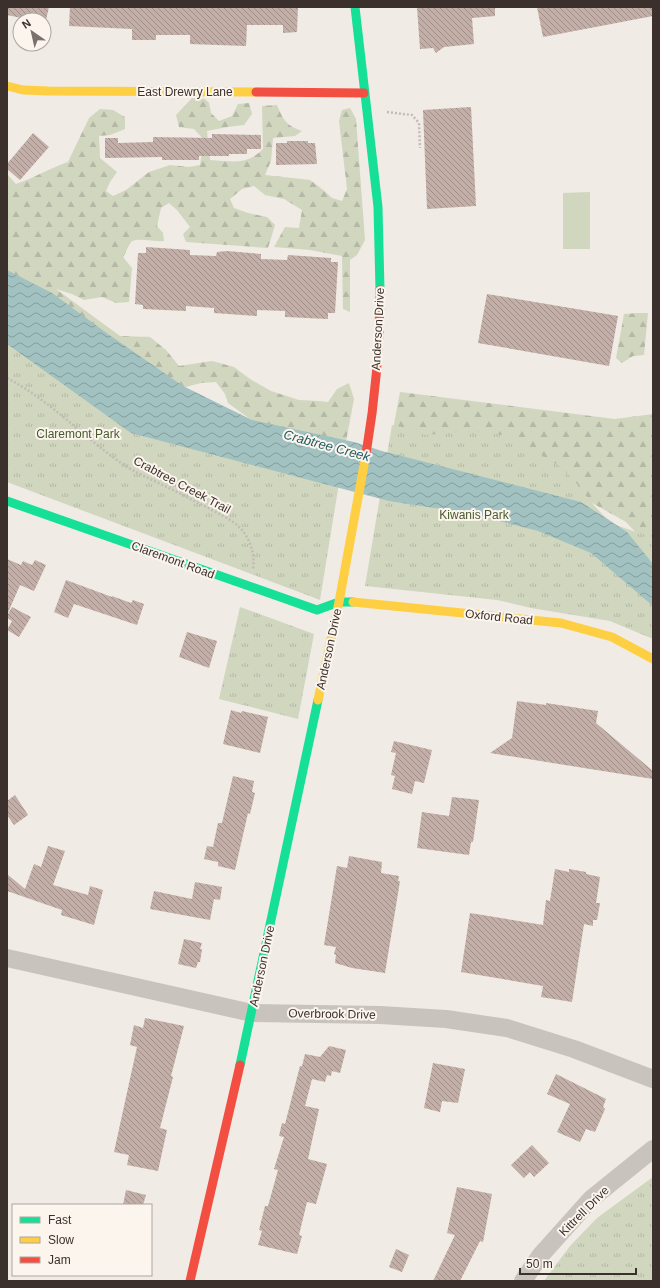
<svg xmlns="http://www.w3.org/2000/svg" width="660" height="1288" font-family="Helvetica,sans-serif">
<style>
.grass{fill:#d1d6bf}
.forest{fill:url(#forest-firs)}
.park{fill:url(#park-tufts)}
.water{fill:url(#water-waves)}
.building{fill:url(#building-back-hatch)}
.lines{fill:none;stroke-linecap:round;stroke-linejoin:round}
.path{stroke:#c2bbb6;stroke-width:2.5;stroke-dasharray:2 2;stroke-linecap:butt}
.street{stroke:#c9c3be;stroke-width:18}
.fast{stroke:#16e098;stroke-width:9}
.slow{stroke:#ffcf43;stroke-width:9}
.jam{stroke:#f24e42;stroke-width:9}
.labels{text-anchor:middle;stroke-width:4;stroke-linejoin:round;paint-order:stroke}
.street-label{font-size:12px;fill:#3b302b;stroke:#fbf5ee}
.park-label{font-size:12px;fill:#4a5a2e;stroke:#fbf5ee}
.water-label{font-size:13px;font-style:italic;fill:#1f5a5e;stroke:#fbf5ee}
</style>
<defs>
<pattern id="forest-firs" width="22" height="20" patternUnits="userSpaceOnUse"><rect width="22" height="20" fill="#d1d6bf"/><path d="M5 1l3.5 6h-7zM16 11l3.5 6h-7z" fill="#b4b8a4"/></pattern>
<pattern id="park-tufts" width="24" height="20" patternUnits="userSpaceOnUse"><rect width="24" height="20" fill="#d1d6bf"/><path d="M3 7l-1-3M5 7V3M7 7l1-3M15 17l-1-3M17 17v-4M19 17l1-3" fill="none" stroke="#b4b8a4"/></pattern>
<pattern id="water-waves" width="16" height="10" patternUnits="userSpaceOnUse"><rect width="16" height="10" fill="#a1c2c1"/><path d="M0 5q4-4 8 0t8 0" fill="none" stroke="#849e9d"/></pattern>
<pattern id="building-back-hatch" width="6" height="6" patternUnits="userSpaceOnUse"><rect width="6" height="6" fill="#c3afa7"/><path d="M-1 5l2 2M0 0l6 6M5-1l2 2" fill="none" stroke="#a08f88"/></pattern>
</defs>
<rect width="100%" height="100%" fill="#f0ebe5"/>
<path class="grass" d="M590,192v57h-27v-56z"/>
<path class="forest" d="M192,98l13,1 4,4 2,10 8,8 13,-5 6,-12 11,-1 3,11 -8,11 -17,2 -20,4 3,29c22,1 36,6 53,-11l-1,-43 15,-1c6,15 10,21 25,26l-7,5 -22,2 -2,23 -6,14 45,5 12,9 10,9 10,3 5,-12 -8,-68 3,-11 8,-2 6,11 9,121 -8,15 -7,5v52l-7,-3 -1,-53 -32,-6 -36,-3 11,-20 14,1 3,-18 -18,-11 -19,-4 -11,-9 -12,3 -12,10 4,9 14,5 19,4 8,8 -7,23 -82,-6 -3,-8 7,-7 -13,-17 -8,-7 -8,5 -4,18 6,7 1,8c-9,1 -28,-4 -33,1 -3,4 -5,11 -8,15l9,11 -3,34 -13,1 -14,-6 -18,3 -12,-6 -16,-5 64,47 30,1 16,13 13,16 33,-5 22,6 16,12 21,12 28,9 19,1 10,1 9,-13 12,-6 5,16 -9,48 -83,-19 -34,-25 -3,-9 -9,-12 -15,1 -19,5 -175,-100v-114l9,10c18,-6 34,-16 52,-22l21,-44 11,-9 13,1 12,7v12l-15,6 -11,1 1,22 17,14 -7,10 -4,9 7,5 13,-6 23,-18 21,-7 19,2 11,-2 4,-25 -10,-11 -15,-2 -3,-12z
M638,313h10l-4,42 -11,1 -11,7 -6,-5 8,-44z
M400,392l215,27 38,-5v137l-27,-29 -32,-18 -28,-13 -176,-46z"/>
<path class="park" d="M7,307l332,176 -19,117 -313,-118z
M392,425l15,3 19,7 42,-4 24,2 16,3 14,6 40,26 18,19 9,13 14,15 13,10 17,6 20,6v102l-43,-18 -79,-13 -34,-8 -132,-14z
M240,607l74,27 -16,85 -79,-20z
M653,1177v104h-109l26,-35 27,-28z"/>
<path class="water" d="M7,270l45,23 56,41 75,52 69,34 102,22 28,9 199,51 46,30 26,32v42l-62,-53 -53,-22 -65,-17 -84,-13 -258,-68 -124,-89z"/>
<path class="building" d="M7,7h42l-3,13h-15l-24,-5z
M70,7h228l-1,25 -14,1v-8h-36l-1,21 -56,-2v-9h-34v5h-24v-11l-63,-3z
M417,7h78v9l-23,2 2,26 -30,3 -8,6 -3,-5 -13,1z
M537,7h116v9l-110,21z
M471,107l5,99 -49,3 -4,-99z
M33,133l16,14 -29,33 -13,-11v-5z
M212,134l49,1v14h-14v5h-18v2h-30v4h-37v-3l-57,1v-20h13v5l35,-1v-5l59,1z
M287,141h21v2h7l2,21 -41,1v-22h11z
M146,247l44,3v5l26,1 1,-4 10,-1 34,3v5l26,1 1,-5 43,3v4h7l-3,51h-7v6l-43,-2v-6l-28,-1v6l-43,-3v-5l-28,-2v5l-43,-2v-4l-8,-1 3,-51h8z
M487,294l131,22 -9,50 -131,-23z
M7,559l14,6 2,-4 9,4 3,-5 11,5 -12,26 -14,-6 -13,30z
M66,580l46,17v-1l19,7 2,-3 11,4 -7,21 -63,-21 -6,14 -14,-6z
M12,607l19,10 -12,20 -12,-7 5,-9 -5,-3v-2z
M187,632l30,9 -8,27 -30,-11z
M517,701l29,4v-2l52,8 -2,12 57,48v8l-163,-26 22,-15z
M231,710l10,3 1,-2 26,6 -8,36 -37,-9z
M394,741l38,9 -8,33 -9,-2 -3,13 -20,-5 3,-13 -4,-1 5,-22 -5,-1z
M233,776l21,5 -2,11 3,1 -5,21 -2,-1 -13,57 -17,-4v-4l-14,-3 3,-13 6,1 5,-24h4z
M15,795l13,20 -14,10 -7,-10v-14z
M452,797l27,3 -6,42h-2l-2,13 -52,-7 5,-36 27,4z
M48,846l17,5 -12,34 35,10 2,-9 13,4 -9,35 -33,-10 1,-5 -55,-19v-17l18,15 9,-25 7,3z
M349,856l33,6 -1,11 18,3 -1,5h2l-15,92 -33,-5 -17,-5 1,-8 -2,-1 2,-7 -12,-2 13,-79 10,2z
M555,869l14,3v-3l17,3v2l14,3 -4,26h4l-3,17h-4v6l-9,-2 -12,78 -31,-5 2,-11 -82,-14 9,-59 73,12 3,-25 4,1z
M195,882l27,5 -2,13 -6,-1 -4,21 -60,-11 4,-18 38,8z
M184,939l18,4 -2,6h2l-2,13h-2l-2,6 -18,-4z
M145,1018l39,8 -13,50 2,1 -13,51 7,2 -9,41 -31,-6 2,-10 -15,-3 23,-105 -7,-2 4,-20 9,3z
M329,1046l17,4 -6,23 -8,-2 -1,5 -4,-1 -2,7 -13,-3 -7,27 14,3 -11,50 19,5 -11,40 -9,-2 -8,33 3,1 -5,18 -39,-9 4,-14 -3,-1 6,-24h3l10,-36 -4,-1 10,-32 -5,-1 3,-13 3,1 15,-58h2l3,-12 15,3z
M433,1063l32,6 -7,34 -16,-2 -2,11 -16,-4z
M556,1074l50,25 -3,8 2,2 -10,23 -9,-3 -6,13 -23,-10 13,-28 -23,-10z
M532,1145l17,18 -15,14 -4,-5 -6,6 -13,-13z
M457,1187l35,7 -9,48 -3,-1 -20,40h-27l22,-46 -8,-2z
M126,1190l20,5 -3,10h-20z
M396,1249l13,6 -7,17 -13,-5z"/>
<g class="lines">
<path class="path" d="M387,112l25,3 7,8 1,25
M7,378c44,23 77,60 117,87 16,10 33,17 49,25 12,6 23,12 35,18 11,6 23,11 31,19 11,10 16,27 14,42"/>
<path class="street" d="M7,958l245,55 128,2 66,4 61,9 67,21 79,30
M523,1281l17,-25 51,-57 62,-50"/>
<path class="fast" d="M355,7l23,200 2,83
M7,501l310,109 22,-8h14
M240,1065l78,-365"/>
<path class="slow" d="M7,86l16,4 26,1 207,1
M353,602l208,21 51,14 41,22
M318,700l21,-98 27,-148"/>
<path class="jam" d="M256,92l108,1
M366,454c9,-53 14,-109 14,-164
M190,1281l50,-216"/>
</g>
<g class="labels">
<g class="street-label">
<text x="185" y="96">East Drewry Lane</text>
<text transform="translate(378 329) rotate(-87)" y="4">Anderson Drive</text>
<text transform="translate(182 485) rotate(28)" y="4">Crabtree Creek Trail</text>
<text transform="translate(173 560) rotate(20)" y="4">Claremont Road</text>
<text transform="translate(499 617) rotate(6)" y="4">Oxford Road</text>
<text transform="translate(329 649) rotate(-78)" y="4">Anderson Drive</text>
<text transform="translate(262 966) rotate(-78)" y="4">Anderson Drive</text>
<text transform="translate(332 1014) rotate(1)" y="4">Overbrook Drive</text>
<text transform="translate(584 1211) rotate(-45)" y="4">Kittrell Drive</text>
</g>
<g class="park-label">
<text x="78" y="438">Claremont Park</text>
<text x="474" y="519">Kiwanis Park</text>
</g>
<g class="water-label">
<text transform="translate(327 445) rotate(15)" y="5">Crabtree Creek</text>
</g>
</g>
<rect width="660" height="1288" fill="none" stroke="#3b302b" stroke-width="16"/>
<rect x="12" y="1204" width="140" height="72" fill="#fbf5ee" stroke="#aea6a0"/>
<rect x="20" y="1217" width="20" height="6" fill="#16e098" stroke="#aea6a0"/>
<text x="48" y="1224" font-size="12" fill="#3b302b">Fast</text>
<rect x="20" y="1237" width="20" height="6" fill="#ffcf43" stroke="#aea6a0"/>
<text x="48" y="1244" font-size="12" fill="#3b302b">Slow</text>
<rect x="20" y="1257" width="20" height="6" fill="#f24e42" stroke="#aea6a0"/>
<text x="48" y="1264" font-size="12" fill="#3b302b">Jam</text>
<g transform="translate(32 32) rotate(326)"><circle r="19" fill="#fbf5ee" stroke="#aea6a0"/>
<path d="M0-3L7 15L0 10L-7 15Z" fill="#7a716c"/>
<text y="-6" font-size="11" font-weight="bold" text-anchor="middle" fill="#3b302b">N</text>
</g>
<path d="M520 1268v6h116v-6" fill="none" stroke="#3b302b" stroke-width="2"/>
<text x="526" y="1268" font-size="12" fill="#3b302b" stroke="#fbf5ee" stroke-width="3" paint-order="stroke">50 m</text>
</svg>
